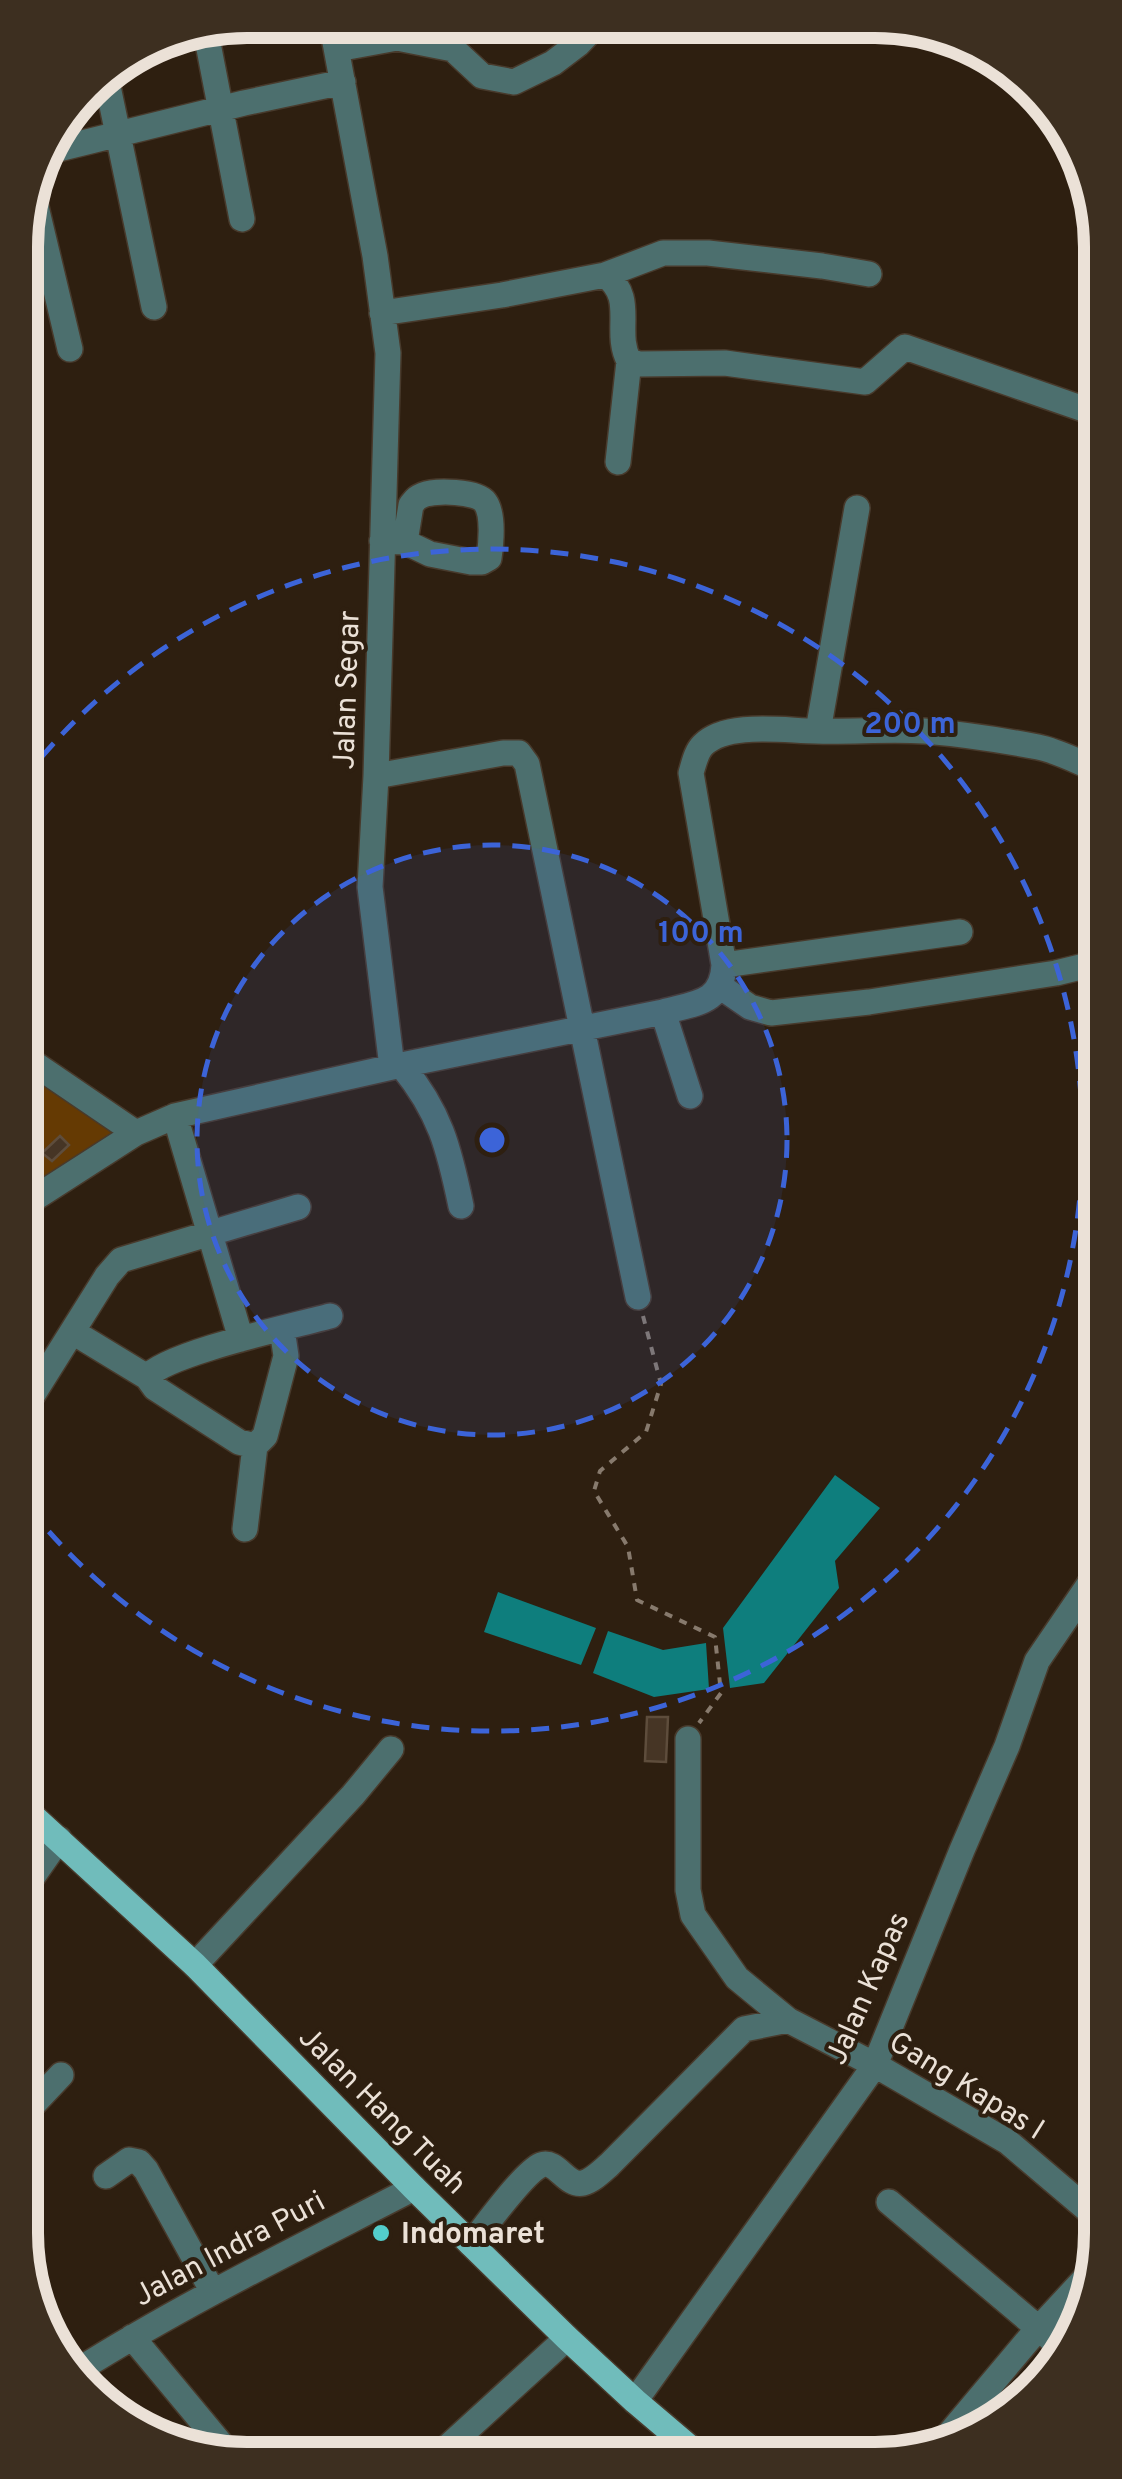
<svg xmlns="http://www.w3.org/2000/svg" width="1122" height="2479" font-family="Overpass,sans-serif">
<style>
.green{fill:#653a03}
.water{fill:#0e7e7d}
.building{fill:#463525;stroke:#5e4d3c;stroke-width:2.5}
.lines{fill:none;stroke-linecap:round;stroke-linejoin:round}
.minor-casing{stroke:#483a2c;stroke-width:28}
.major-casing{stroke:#483a2c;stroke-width:28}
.path{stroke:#877a6d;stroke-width:4;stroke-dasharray:8 8;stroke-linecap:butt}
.minor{stroke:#4c6f6e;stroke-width:25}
.major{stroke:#70bcbb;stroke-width:25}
.ring{fill:none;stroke:#3c64d8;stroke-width:5;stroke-dasharray:18 12}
.poi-dot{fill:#53cdcb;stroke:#2e1f10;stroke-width:4}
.labels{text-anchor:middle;stroke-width:8;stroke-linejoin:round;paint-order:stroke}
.street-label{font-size:30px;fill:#ebe1d7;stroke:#2e1f10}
.poi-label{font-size:30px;font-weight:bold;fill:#ebe1d7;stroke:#2e1f10;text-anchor:start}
.rim{fill:none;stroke:#ebe1d7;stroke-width:12}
.centre{fill:#3c64d8;stroke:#2e1f10;stroke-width:5}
.ring-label{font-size:30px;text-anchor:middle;font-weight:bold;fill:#3c64d8;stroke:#2e1f10;stroke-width:8;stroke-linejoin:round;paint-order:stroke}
</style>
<rect width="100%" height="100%" fill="#2e1f10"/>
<path class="green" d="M24,1063l103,69 -103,67z"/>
<path class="water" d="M835,1475l45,33 -45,53 4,27 -75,95 -34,5 -7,-60z
M498,1592l98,36 -15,37 -97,-33z
M608,1631l55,19 43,-7 3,46 -55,8 -61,-24z"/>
<path class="building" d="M60,1136l9,9 -17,16 -10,-8z
M647,1717h21l-2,45 -21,-1z"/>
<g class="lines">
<defs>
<path id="minor" d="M331,21l44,235 13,97 -12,423 -6,111 22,180
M552,22l26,22
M205,28l37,191
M337,49l60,-11 56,11 29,27 32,6 39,-19 25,-19 21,-22
M105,72l49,235
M42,153l202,-50 99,-21
M32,190l38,159
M605,275c32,23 8,56 24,86l-11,101
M382,313l120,-18 103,-20 58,-22h45l114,13 47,8
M629,361l10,3 86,-1 140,19 40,-35 190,66
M382,541l23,1 25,12 41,8h11l7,-4c2,-14 5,-44 -4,-56 -8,-11 -50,-12 -62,-7 -7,3 -7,4 -12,10l-6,37
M818,731l39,-223
M376,776l127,-23h16l8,11 111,533
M724,965l236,-33
M721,987l29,20 21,6 98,-11 187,-29 41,-10
M663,1012l27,84
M23,1056l113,77
M402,1066c38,46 47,82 59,140
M175,1116l66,223
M24,1205l112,-72 39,-17 217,-49 271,-55c32,-9 59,-8 61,-47l-33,-192c3,-10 5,-21 12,-28 24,-24 83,-14 113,-14 36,1 72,-2 108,0 38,3 77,9 114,16 20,4 40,15 58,22
M73,1332l74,45 8,11 84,54 16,4
M147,1377c20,-24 147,-51 183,-61
M25,1407l82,-131 14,-16 177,-53
M245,1529l10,-83 10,-10 21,-80 -4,-27
M688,1739v151l5,25 44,63 51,42 87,45 133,77 93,79
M26,1886l33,-47
M195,1965l158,-170 38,-46
M27,2111l34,-36
M106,2176l23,-16 10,2 7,8 67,122
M889,2202l174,147
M471,2244c13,-16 53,-72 70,-79 16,-6 25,22 42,18 9,-2 19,-12 26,-18l135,-136 44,-9
M132,2337l98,118
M77,2371c108,-68 223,-124 337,-183
M635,2401l240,-336 87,-215 45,-104 30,-85 62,-91
M935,2451l95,-113 62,-67
M440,2454l127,-116"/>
<path id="major" d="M26,1810l169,155 219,223 153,150 68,63 60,51"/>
</defs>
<use href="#minor" class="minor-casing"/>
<use href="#major" class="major-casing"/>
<path class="path" d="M643,1316l18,68 -15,48 -46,39 -6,20 34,56 9,53 78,37 6,56 -22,30"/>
<use href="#minor" class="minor"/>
<use href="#major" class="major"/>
</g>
<circle cx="492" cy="1140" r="295" fill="#3c64d8" fill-opacity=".12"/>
<g class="ring">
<circle cx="492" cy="1140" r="295"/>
<path d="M23 780A591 591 0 1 1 26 1504"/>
</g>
<circle class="poi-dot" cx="381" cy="2233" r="10"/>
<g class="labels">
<g class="street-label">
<text transform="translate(346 690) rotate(-88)" y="10">Jalan Segar</text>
<text transform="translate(867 1988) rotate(-66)" y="10">Jalan Kapas</text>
<text transform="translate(967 2085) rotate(32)" y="10">Gang Kapas I</text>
<text transform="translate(383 2110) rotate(45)" y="10">Jalan Hang Tuah</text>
<text transform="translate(229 2248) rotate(-28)" y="10">Jalan Indra Puri</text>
</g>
<g class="poi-label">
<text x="401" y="2243">Indomaret</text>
</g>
</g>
<path d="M0 0H1122V2479H0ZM247 38H875A209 209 0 0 1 1084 247V2233A209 209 0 0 1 875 2442H247A209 209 0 0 1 38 2233V247A209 209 0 0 1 247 38Z" fill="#3d2f20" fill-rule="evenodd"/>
<path class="rim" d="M247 38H875A209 209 0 0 1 1084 247V2233A209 209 0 0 1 875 2442H247A209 209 0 0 1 38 2233V247A209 209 0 0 1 247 38Z"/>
<circle cx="492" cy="1140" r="15" class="centre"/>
<g class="ring-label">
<text x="910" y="733">200 m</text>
<text x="701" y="942">100 m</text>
</g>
</svg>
